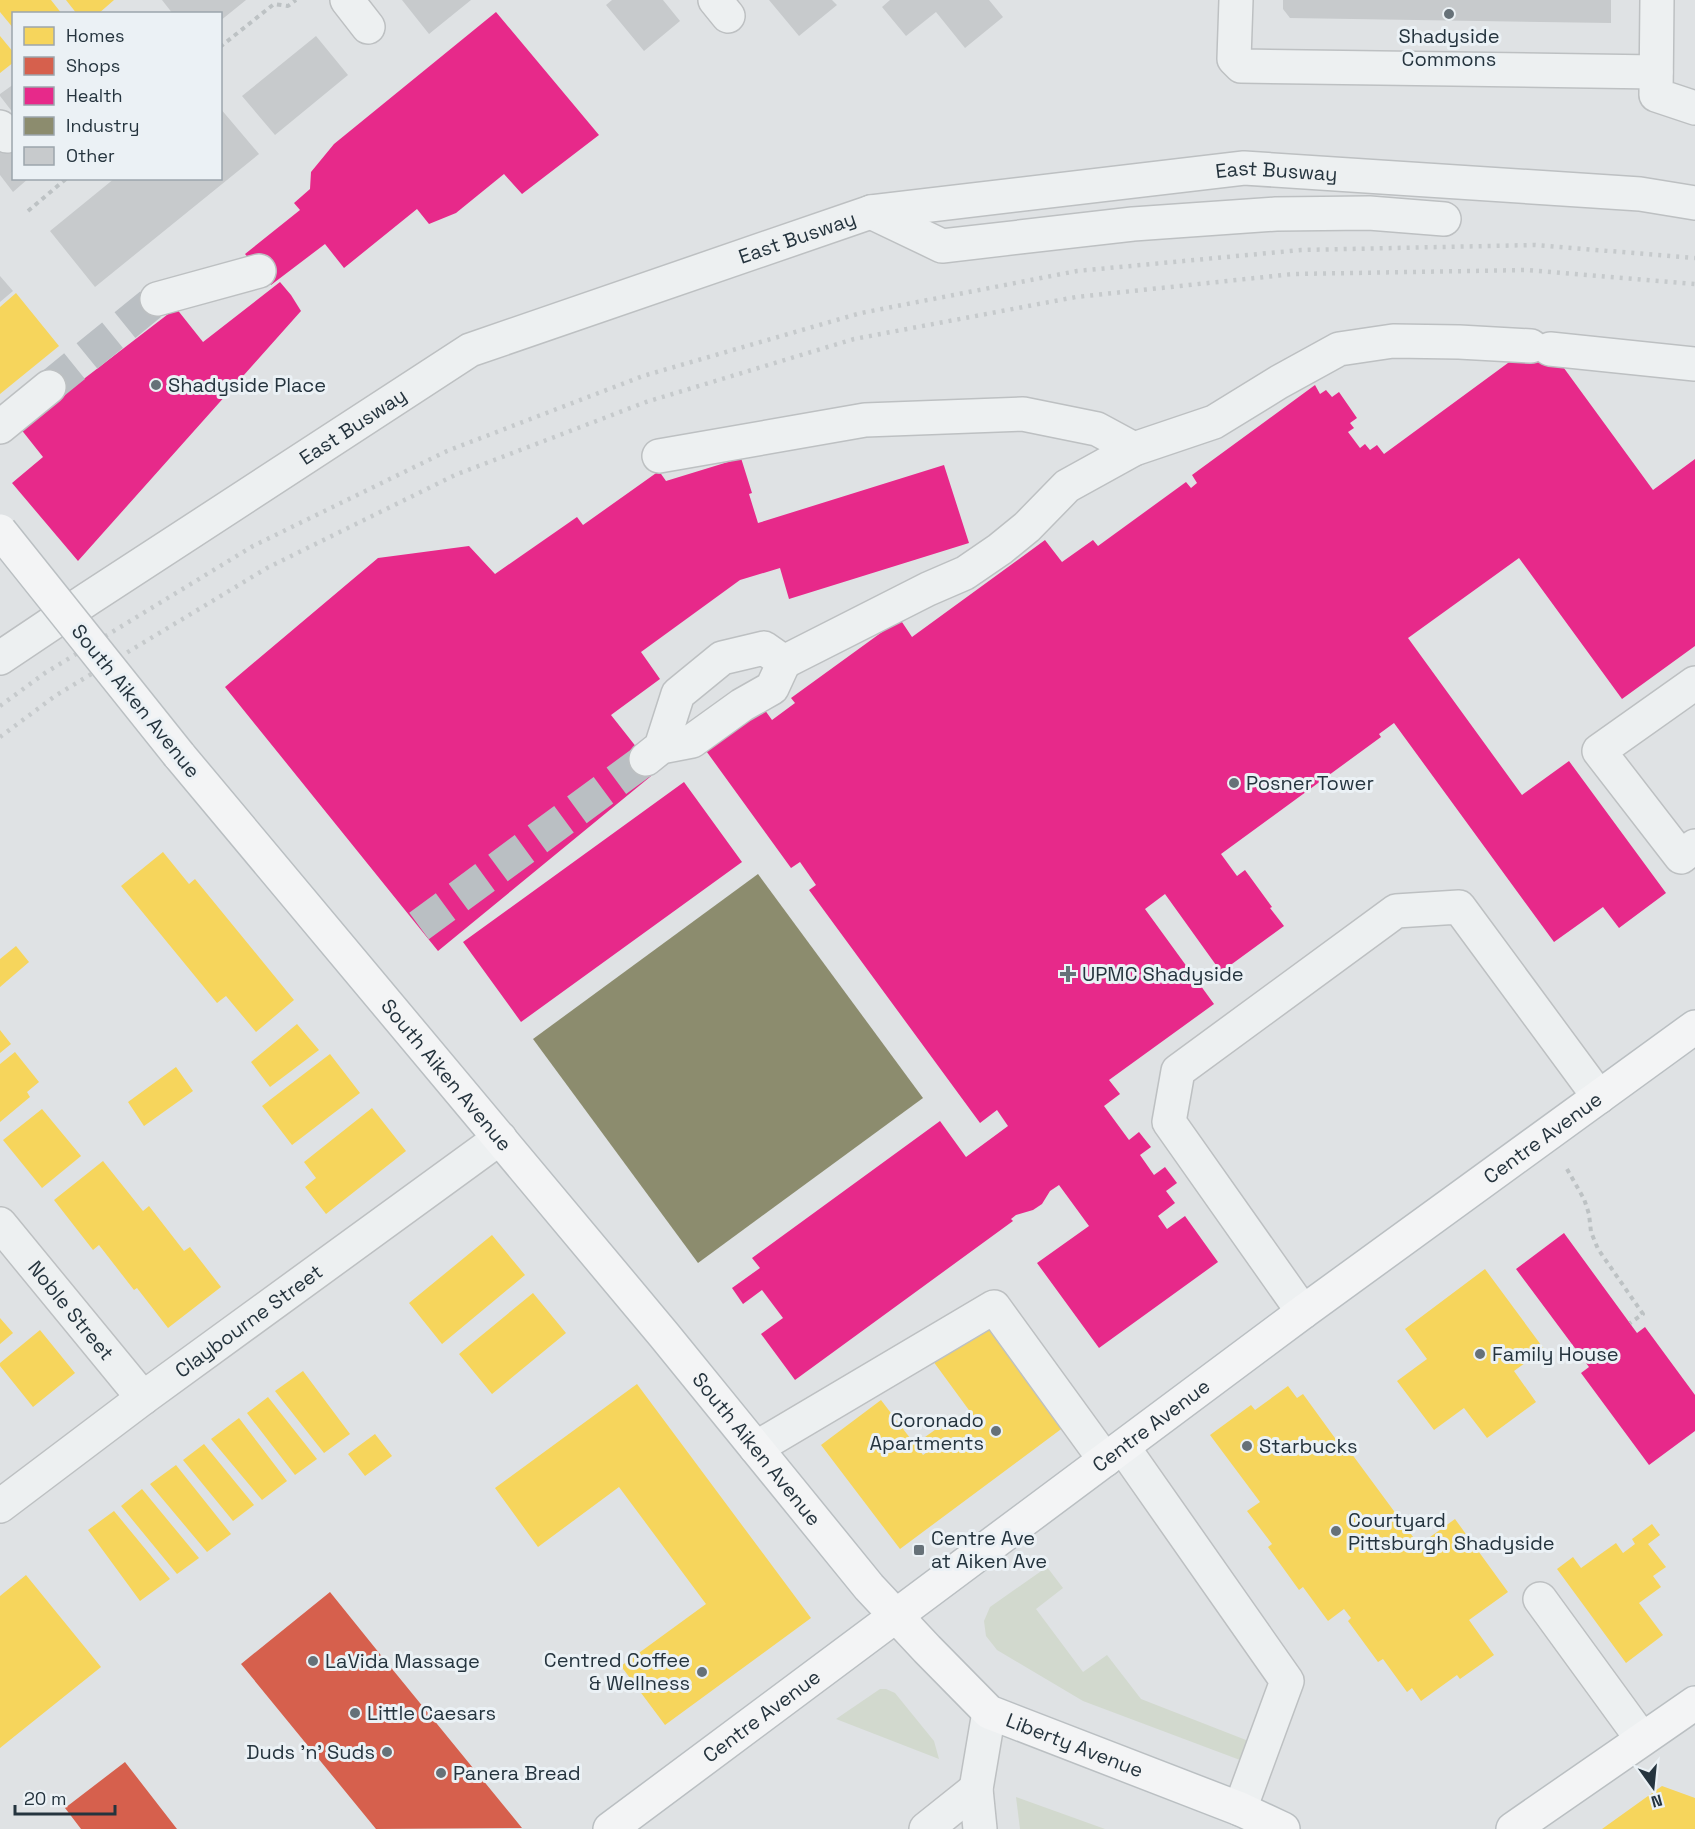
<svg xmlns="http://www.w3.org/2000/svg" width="1695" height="1829" font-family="'Space Grotesk',sans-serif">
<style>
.green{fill:#d2d9ce}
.homes{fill:#f6d55c}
.shops{fill:#d6604d}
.health{fill:#e7298a}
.industry{fill:#8c8c6e}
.building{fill:#c7cacc}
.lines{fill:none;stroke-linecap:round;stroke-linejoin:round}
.minor-tunnel{stroke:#babfc3;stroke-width:33;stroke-dasharray:33 16;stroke-linecap:butt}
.minor-casing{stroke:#bdc0c2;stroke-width:36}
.major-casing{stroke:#babfc2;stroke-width:36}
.path{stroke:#bdc2c4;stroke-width:4;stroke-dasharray:4.5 4.5;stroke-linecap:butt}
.minor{stroke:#edf0f1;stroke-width:33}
.major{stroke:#f3f4f5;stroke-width:33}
.rail{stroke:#c6cacc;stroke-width:4.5;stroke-dasharray:3 6;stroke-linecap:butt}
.major-bridge-casing{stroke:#babfc2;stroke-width:36;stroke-linecap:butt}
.major-bridge{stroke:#f3f4f5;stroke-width:33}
.poi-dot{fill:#667178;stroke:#ebf1f5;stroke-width:2}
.labels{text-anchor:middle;stroke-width:6;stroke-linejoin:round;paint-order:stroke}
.poi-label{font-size:20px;fill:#25343e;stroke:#ebf1f5;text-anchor:start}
.street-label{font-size:20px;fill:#25343e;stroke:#ebf1f5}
</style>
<rect width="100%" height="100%" fill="#dfe2e4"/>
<path class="green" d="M1047,1567l16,21 -27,21 47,63 24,-17 34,44 105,41c2,9 -1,14 -6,20l-157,-59 -86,-51 -11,-14 -2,-15 6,-14z
M880,1689h6l9,4 39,48 5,18 -103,-40z
M1016,1797l89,32h-85z"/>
<path class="homes" d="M0,0h51l11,14h-48v15l-14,-17z
M66,0h48l-16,14h-21z
M0,36l14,17v9l-14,11z
M16,293l43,53 -59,48v-87z
M163,852l26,32 6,-5 99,121 -38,32 -30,-36 -9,7 -96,-117z
M16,946l13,16 -29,25v-28z
M297,1024l22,26 -49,37 -19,-25z
M0,1030l11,14 -11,9z
M15,1052l24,30 -12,10 3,5 -30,25v-58z
M330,1054l30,39 -68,52 -30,-39z
M176,1067l17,24 -49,35 -16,-24z
M372,1108l34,43 -80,63 -21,-27 11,-9 -12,-16z
M42,1109l39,47 -39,32 -39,-48z
M103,1161l40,50 6,-5 35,45 6,-4 31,40 -53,41 -31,-40 -3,2 -35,-45 -6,5 -39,-50z
M492,1235l33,40 -83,69 -33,-41z
M1485,1269l59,80 -30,22 22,31 -49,36 -23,-30 -30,22 -37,-49 30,-22 -22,-30z
M533,1293l33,40 -74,61 -33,-40z
M993,1316l79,105 -172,128 -79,-104 60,-45 42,55 10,-7 -8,-11 31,-22 7,10 11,-8 -41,-56z
M0,1318l13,15 -13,11z
M40,1330l35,43 -42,34 -33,-41v-3z
M303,1371l47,63 -26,19 -49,-62z
M637,1384l174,234 -146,107 -44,-59 85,-62 -87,-117 -81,60 -43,-59z
M1288,1386l9,12 6,-4 37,51 3,-3 76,103 36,-26 53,73 -39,28 25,35 -34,24 -3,-4 -36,26 -9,-13 -5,4 -24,-33 -5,3 -30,-41 3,-3 -7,-9 -16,12 -25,-34 -4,3 -31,-43 4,-3 -25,-33 13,-9 -50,-67 41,-30 4,5z
M268,1397l49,62 -22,16 -48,-62z
M239,1418l48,63 -25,19 -51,-61z
M375,1434l17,22 -27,20 -17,-22z
M204,1444l50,61 -21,16 -50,-61z
M176,1465l55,69 -24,18 -57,-68z
M142,1489l57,69 -22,16 -56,-68z
M114,1511l56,68 -30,22 -52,-71z
M1652,1524l8,11 -12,9 18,23 -13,9 8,11 -22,16 24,32 -37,28 -69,-94 16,-12 8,11 35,-25 7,10 12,-9 -3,-5z
M26,1575l75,92 -101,81v-152z
M1662,1786l33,12v31h-93z"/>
<path class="shops" d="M330,1592l54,67 138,169 -146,1 -135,-165z
M125,1762l52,67h-96l-16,-21z"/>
<path class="health" d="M496,12l103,123 -77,59 -18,-20 -48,39 -27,11 -12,-15 -73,59 -19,-24 -54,41 -26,-31 55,-44 -6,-7 16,-14 1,-17 23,-28z
M280,282l11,13 10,16 -223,250 -66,-78 31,-26 -23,-29 156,-120 27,34z
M1542,338l111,152 42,-31v187l-73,53 -103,-141 -111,80 114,157 47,-34 97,132 -47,35 -16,-21 -49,35 -160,-219 -15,11 2,3 -160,117 16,22 8,-6 27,37 -2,1 14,18 -63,46 -56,-78 -20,15 69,95 -105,76 11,14 -16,12 25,34 10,-8 12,15 -11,8 14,20 11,-8 12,16 -11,8 9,12 -17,13 9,13 18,-13 33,46 -119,86 -62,-85 52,-37 -30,-41 -9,6 -8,13 -9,6 -17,5 -5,4 2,2 -218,159 -34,-46 22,-16 -21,-28 -19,14 -11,-16 28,-20 -8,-10 188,-137 26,36 42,-31 -11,-16 -17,13 -171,-233 7,-5 -16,-23 -9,6 -87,-120 58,-42 10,14 23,-17 -4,-5 109,-79 12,18 133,-97 17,22 31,-22 5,6 88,-64 5,6 6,-5 -5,-8 123,-90 5,9 6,-4 6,7 7,-5 18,26 -7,5 4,5 -6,4 12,16 5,-4 5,6 7,-5 7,9z
M741,458l11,35 -3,1 9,29 186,-58 25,78 -180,56 -9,-31 -40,12 -99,72 19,27 -49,36 45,57 -218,179 -213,-264 153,-129 91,-12 26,28 82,-57 6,8 76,-54 7,10z
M684,782l58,80 -221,160 -58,-80z
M1564,1233l73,100 8,-6 50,68v36l-46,34 -68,-92 8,-6 -73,-98z"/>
<path class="industry" d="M758,874l165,224 -225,165 -165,-224z"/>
<path class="building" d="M162,0h84l-26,21v-7h-47z
M402,0h69l-42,34z
M612,0h51l17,21 -36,30 -38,-46z
M769,0h63l5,5 -38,31z
M890,0h99l14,17 -38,31 -29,-36 -30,24 -24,-29z
M1283,0h328v23l-321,-5 -7,-9z
M316,36l32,39 -73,60 -33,-39z
M14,84v30l-14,-18v-2z
M220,108l39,46 -164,133 -45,-56 65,-53h105z
M14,136v42h15l-16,14 -13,-17v-28z
M0,276l13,15 -13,11z"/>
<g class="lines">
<path class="minor-tunnel" d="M49,387l108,-88
M419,926l227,-167"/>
<defs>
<g id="minor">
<path d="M347,0l21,27"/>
<path d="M715,0l13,16"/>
<path d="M1236,0l-2,59 7,7 415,6"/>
<path d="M1657,0l-1,95 39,13"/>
<path d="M0,127l7,9"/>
<path d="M871,212l71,34 191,-22 143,-10 93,-1 75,6"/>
<path d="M157,299l102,-28"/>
<path d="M1550,349l145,15"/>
<path d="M0,427l49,-40"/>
<path d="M659,456l206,-36 158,-6 74,15 37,20"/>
<path id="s1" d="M0,658l88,-59 382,-249 401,-138 373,-44 396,26 55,9"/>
<path d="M784,662l144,-73 37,-16 35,-24 27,-22 40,-41 67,-37 80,-27 65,-40 60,-33 54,-8 66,1 72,4"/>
<path d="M1695,683l-96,68 82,106 14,-11"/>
<path d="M646,759l15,-12 31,-6 50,-36 30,-17 12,-26 -20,-14 -42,10 -44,36 -17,53"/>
<path id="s2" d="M0,1224l143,174"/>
<path d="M1303,1312l-134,-190 9,-51 218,-160 63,-4 140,190"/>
<path d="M1123,1447l164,234 -47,128"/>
<path d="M756,1448l238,-141 111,153"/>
<path id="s3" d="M0,1506l143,-108 357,-260"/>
<path d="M1540,1599l102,140"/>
<path d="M926,1829l50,-40"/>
<path d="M980,1829l-4,-40 13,-77"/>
</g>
<g id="major">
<path id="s4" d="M179,755l485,580 205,252 58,62 62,63 251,97 43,20"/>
<path id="s5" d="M610,1829l693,-517 392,-285"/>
<path d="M1513,1829l182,-126"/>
</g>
</defs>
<use href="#minor" class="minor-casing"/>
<use href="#major" class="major-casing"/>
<path class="path" d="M220,47l54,-43 14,2 8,-6
M28,211l39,-33
M1567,1169l17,30 5,15 2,18 7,17 45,65 -13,9"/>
<use href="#minor" class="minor"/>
<use href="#major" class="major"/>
<path class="rail" d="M0,706l45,-33 208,-127 194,-95 196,-75 218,-63 216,-42 224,-21 234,-5 160,13
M0,737l55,-41 212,-128 188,-93 191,-73 208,-63 222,-42 217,-23 235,-4 167,14"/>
<defs>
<path id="major-bridge" d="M0,531l179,224"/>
</defs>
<use href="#major-bridge" class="major-bridge-casing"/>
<use href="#major-bridge" class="major-bridge"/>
</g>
<g class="poi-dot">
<circle cx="1449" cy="14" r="6"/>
<circle cx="156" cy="385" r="6"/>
<circle cx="1234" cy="783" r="6"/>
<path d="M1065 965h6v6h6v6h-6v6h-6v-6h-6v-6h6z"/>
<circle cx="1480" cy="1354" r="6"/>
<circle cx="996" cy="1431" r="6"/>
<circle cx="1247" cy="1446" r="6"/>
<circle cx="1336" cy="1531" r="6"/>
<rect x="913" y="1544" width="12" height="12" rx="3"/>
<circle cx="313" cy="1661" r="6"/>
<circle cx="702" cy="1672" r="6"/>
<circle cx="355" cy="1713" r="6"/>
<circle cx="387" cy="1752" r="6"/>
<circle cx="441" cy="1773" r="6"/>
</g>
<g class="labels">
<g class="poi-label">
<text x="1449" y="43" text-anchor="middle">Shadyside<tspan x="1449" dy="23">Commons</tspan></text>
<text x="168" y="392">Shadyside Place</text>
<text x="1246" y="790">Posner Tower</text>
<text x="1082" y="981">UPMC Shadyside</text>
<text x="1492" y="1361">Family House</text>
<text x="984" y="1427" text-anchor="end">Coronado<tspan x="984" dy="23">Apartments</tspan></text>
<text x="1259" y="1453">Starbucks</text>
<text x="1348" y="1527">Courtyard<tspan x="1348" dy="23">Pittsburgh Shadyside</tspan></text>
<text x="931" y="1545">Centre Ave<tspan x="931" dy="23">at Aiken Ave</tspan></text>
<text x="690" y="1667" text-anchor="end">Centred Coffee<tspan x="690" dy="23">&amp; Wellness</tspan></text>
<text x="325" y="1668">LaVida Massage</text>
<text x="367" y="1720">Little Caesars</text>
<text x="375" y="1759" text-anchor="end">Duds 'n' Suds</text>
<text x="453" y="1780">Panera Bread</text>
</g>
<g class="street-label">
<text dy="7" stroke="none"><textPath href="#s1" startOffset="1394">East Busway</textPath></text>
<text dy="7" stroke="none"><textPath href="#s1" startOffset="908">East Busway</textPath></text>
<text dy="7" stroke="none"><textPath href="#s1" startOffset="422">East Busway</textPath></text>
<text transform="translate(136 701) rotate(51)" y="7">South Aiken Avenue</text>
<text dy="7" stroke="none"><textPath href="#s4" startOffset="417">South Aiken Avenue</textPath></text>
<text dy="7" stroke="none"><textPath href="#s5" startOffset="1161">Centre Avenue</textPath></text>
<text dy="7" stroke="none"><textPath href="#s2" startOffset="112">Noble Street</textPath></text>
<text dy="7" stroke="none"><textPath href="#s3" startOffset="310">Claybourne Street</textPath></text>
<text dy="7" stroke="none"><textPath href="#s5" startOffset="675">Centre Avenue</textPath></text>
<text dy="7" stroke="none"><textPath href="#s4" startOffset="903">South Aiken Avenue</textPath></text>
<text dy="7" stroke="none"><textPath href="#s5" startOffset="189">Centre Avenue</textPath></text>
<text dy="7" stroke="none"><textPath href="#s4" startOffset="1346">Liberty Avenue</textPath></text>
</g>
</g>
<rect x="12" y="12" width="210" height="168" fill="#ebf1f5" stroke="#9ca5ac" stroke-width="1.5"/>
<rect x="24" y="27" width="30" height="18" fill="#f6d55c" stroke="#9ca5ac" stroke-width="1.5"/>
<text x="66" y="42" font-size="18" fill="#25343e">Homes</text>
<rect x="24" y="57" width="30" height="18" fill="#d6604d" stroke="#9ca5ac" stroke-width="1.5"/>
<text x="66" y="72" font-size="18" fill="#25343e">Shops</text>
<rect x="24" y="87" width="30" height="18" fill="#e7298a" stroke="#9ca5ac" stroke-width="1.5"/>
<text x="66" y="102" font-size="18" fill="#25343e">Health</text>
<rect x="24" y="117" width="30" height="18" fill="#8c8c6e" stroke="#9ca5ac" stroke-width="1.5"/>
<text x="66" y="132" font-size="18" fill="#25343e">Industry</text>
<rect x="24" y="147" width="30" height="18" fill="#c7cacc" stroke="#9ca5ac" stroke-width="1.5"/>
<text x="66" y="162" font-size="18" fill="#25343e">Other</text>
<g transform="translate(1653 1787) rotate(165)" stroke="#ebf1f5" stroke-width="4.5" paint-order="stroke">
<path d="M0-4.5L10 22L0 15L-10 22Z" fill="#25343e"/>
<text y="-9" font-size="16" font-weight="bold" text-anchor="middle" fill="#25343e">N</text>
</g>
<path d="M15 1805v9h100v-9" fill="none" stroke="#25343e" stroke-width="3"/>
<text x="24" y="1805" font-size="18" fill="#25343e" stroke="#ebf1f5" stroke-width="4.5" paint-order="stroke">20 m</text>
</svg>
